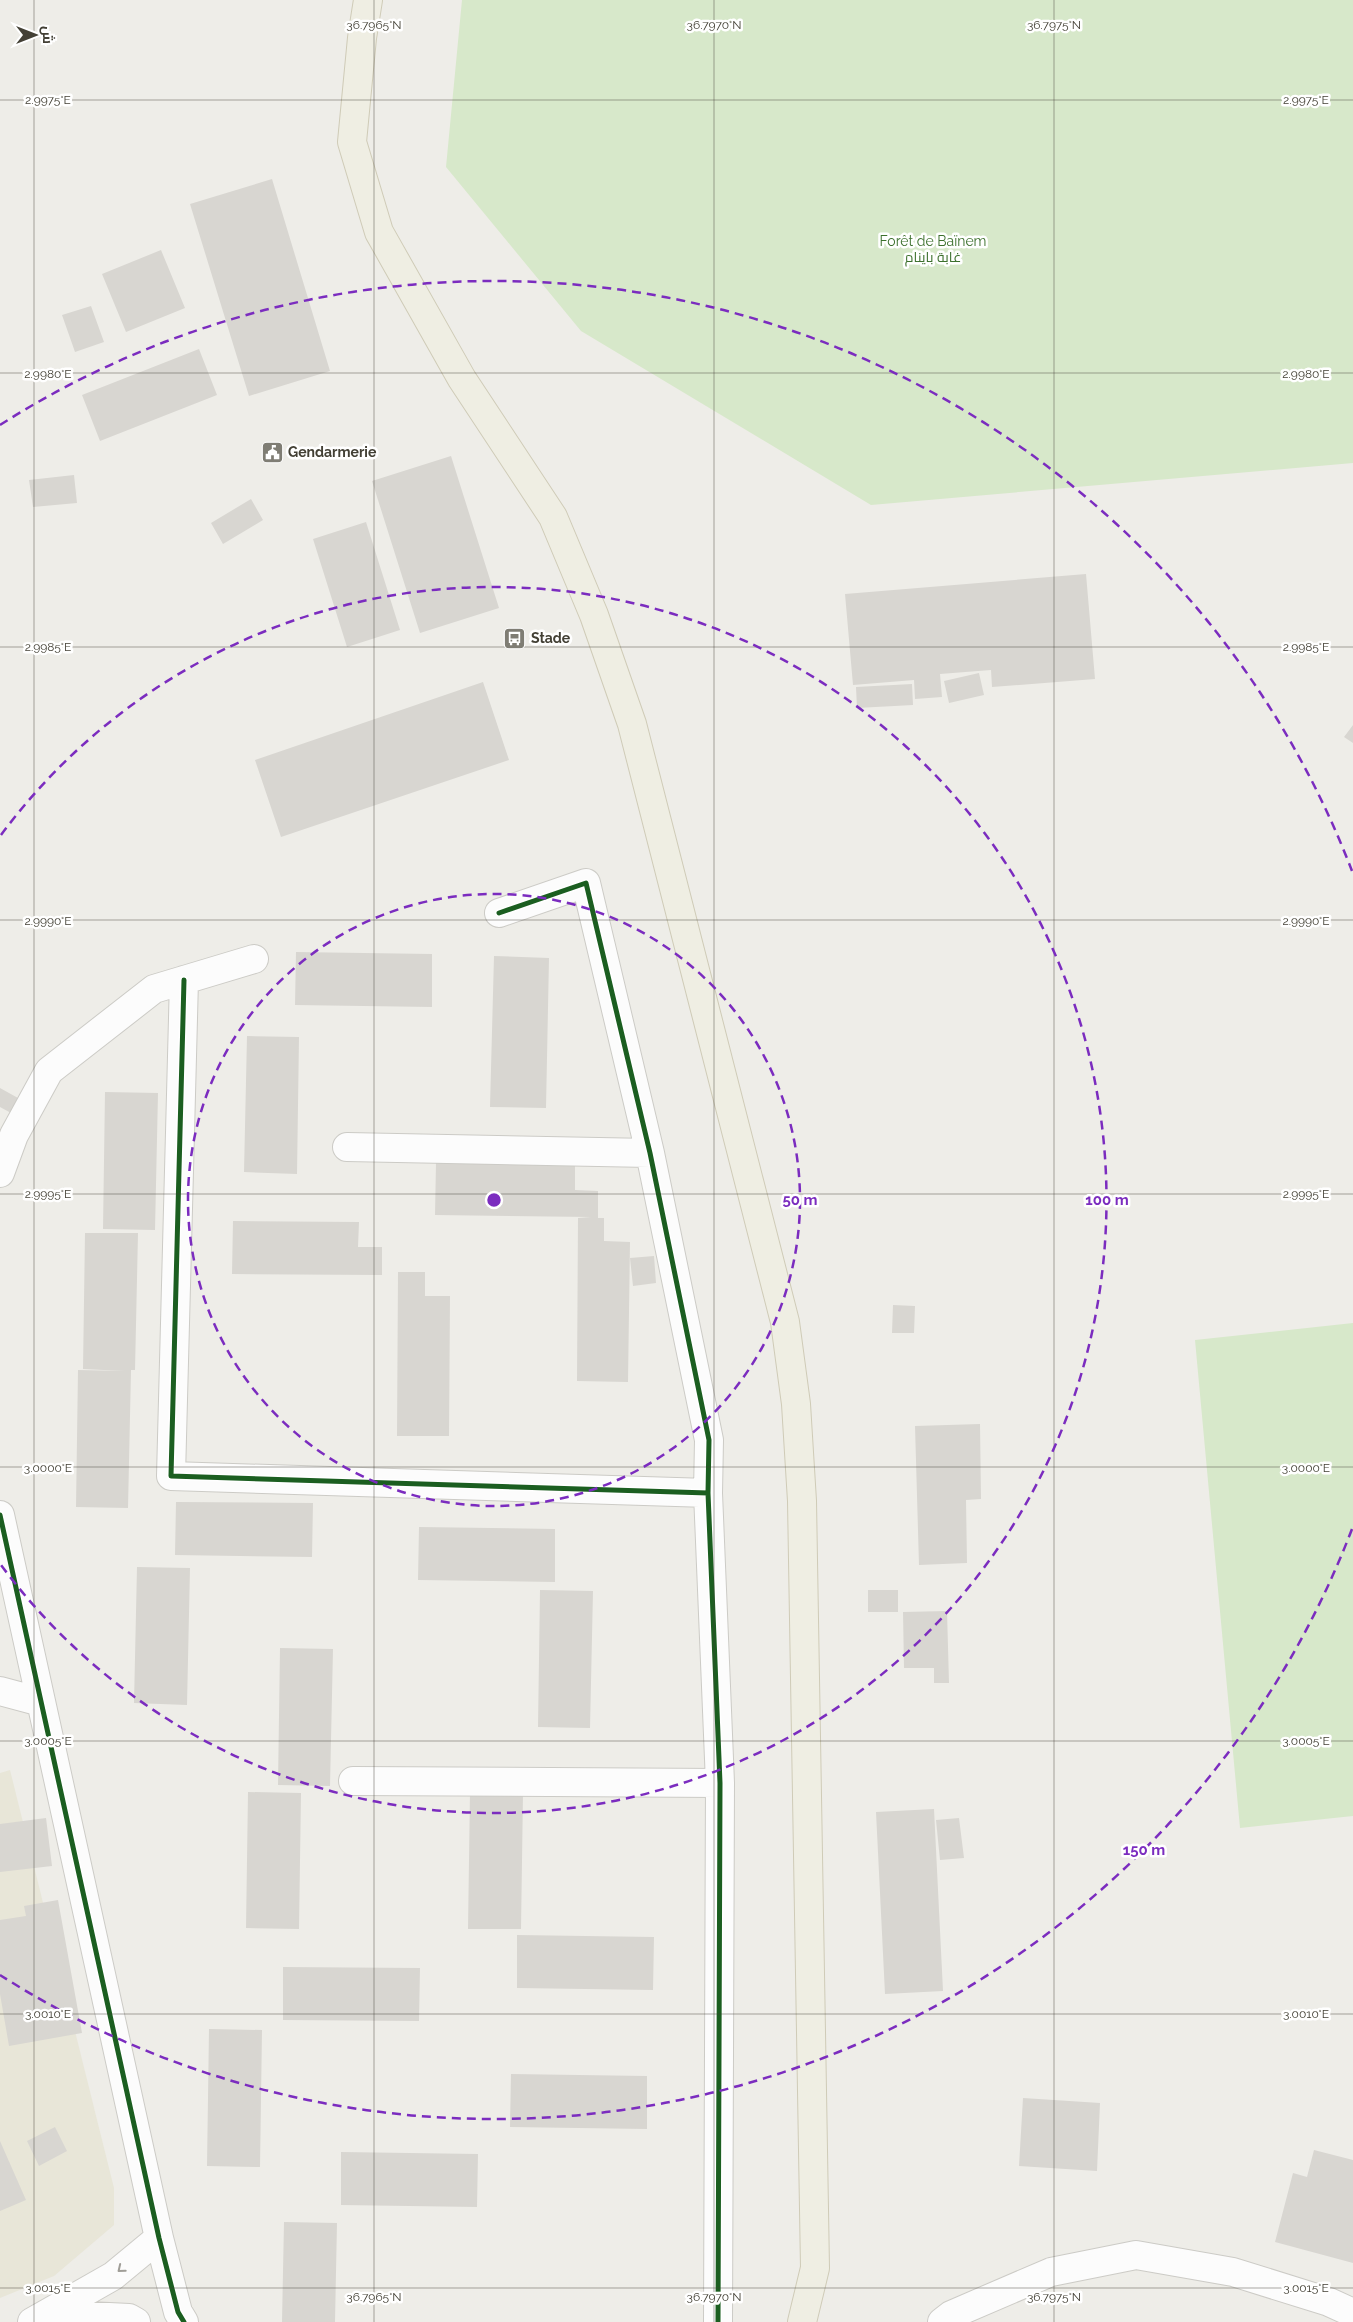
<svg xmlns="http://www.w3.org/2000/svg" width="1353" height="2322" font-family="Raleway,Cairo,sans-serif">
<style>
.education{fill:#e8e6d8}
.green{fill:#d7e8ca}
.building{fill:#d8d6d1}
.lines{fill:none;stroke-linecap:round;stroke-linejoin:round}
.minor-casing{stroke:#cccbc6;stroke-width:30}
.major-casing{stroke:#cfcbb7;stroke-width:30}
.minor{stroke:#fcfcfc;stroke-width:28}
.major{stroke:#efeee3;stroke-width:28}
.cycleway-casing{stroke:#fff;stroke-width:8}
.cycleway{stroke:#1b5e20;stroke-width:5}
.oneway{stroke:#a09e98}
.ticks{fill:none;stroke:#434035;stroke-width:1;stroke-opacity:0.45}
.ring{fill:none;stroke:#7b2cbf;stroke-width:2.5;stroke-dasharray:9 6}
.labels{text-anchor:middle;stroke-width:5;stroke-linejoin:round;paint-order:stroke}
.park-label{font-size:14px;fill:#3c702d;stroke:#fff}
.poi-label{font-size:14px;font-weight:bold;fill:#434035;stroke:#fff;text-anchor:start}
.ticks-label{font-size:12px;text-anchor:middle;fill:#434035;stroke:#fff;stroke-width:5;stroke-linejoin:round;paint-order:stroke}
.centre{fill:#7b2cbf;stroke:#fff;stroke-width:2.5}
.ring-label{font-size:15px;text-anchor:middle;font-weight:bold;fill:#7b2cbf;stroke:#fff;stroke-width:5;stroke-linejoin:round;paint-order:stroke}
</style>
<rect width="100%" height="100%" fill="#eeede8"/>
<path class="education" d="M10,1770l104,418v37l-60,51 -54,22v-525z"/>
<path class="green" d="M462,0h891v463l-482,42 -290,-174 -135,-164z
M1353,1323v493l-113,12 -45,-488z"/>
<path class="building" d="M272,179l58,192 -81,25 -59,-192z
M161,250l24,58 -59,24 -24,-58z
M91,306l13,36 -29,10 -13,-37z
M199,349l18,46 -117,46 -18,-46z
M451,456l48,152 -79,25 -48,-152z
M74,475l3,28 -44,4 -4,-27z
M251,499l12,21 -40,24 -12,-21z
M366,522l34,108 -53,17 -34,-108z
M1086,574l9,105 -103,8 -1,-17 -51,4 2,23 -27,2 -1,-19 -61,5 -8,-91z
M979,673l5,22 -35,8 -5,-22z
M483,682l26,78 -228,77 -26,-77z
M912,684l1,21 -56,3 -1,-21z
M1353,725v18l-9,-6z
M296,952l136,2v53l-137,-2z
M494,956l55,2 -3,150 -56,-1z
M247,1036l52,1 -2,137 -53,-2z
M0,1088l18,10 -7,15 -11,-6z
M105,1092l53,1 -3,137 -52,-1z
M436,1163l139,2v25l23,1v27h6v23l26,1 -2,140 -51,-1 1,-163 13,-1 -156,-2z
M233,1221l126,1 -1,25h24v28l-150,-1z
M85,1233h53l-3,137h-4l-3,138 -52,-1 2,-137 47,1 -42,-2z
M654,1256l2,27 -23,3 -3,-28z
M398,1272h27v24h25l-1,140h-52z
M893,1305l22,1 -1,27h-22z
M980,1424l1,75 -15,1 1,63 -48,2 -4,-139z
M176,1502l137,1 -1,54 -137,-2z
M419,1527l136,2v53l-137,-2z
M137,1567l53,1 -3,137 -53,-2z
M540,1590l53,1 -3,137 -52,-1z
M868,1590h30v22h-30z
M947,1611l2,72h-15v-15h-30l-1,-56z
M280,1648l53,1 -3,137 -52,-1z
M248,1792l53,1 -2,136 -53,-1z
M470,1792l53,1 -2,136h-53z
M934,1809l9,182 -58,3 -9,-182z
M46,1818l6,48 -52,6v-48z
M959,1818l5,40 -24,2 -4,-40z
M58,1900l24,133 -73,13 -9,-52v-74l26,-4 -2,-10z
M517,1935l137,2 -1,53 -136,-2z
M283,1967l137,1 -1,53 -136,-1z
M209,2029l53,1 -2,137 -53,-1z
M511,2074l136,2v53l-137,-2z
M1023,2098l77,5 -3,68 -78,-5z
M55,2127l12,24 -28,15 -12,-25z
M0,2141l26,59 -26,11z
M1314,2150l39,10v103l-78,-21 18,-69 14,4z
M341,2152l137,2 -1,53 -136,-2z
M284,2222l53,1 -2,99h-53z"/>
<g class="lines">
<defs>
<path id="minor" d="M499,913l87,-30 64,270 59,287 -1,53 12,290 -2,539
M184,980l-13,496 537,17
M347,1147l303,6
M0,1173l14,-38 35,-64 105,-82 100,-30
M0,1515l159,723 19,74 6,10
M0,1691l41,11
M353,1781l367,2
M48,2314l81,4 7,4
M32,2322l81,-46 46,-38
M942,2322l9,-7 100,-43 85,-17 97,17 96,30 24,11"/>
<path id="major" d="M368,0l-6,38 -10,104 27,90 83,147 91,138 41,98 38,109 153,598 11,82 6,97 13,767 -13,54"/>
</defs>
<use href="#minor" class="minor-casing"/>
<use href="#major" class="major-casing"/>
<use href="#minor" class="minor"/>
<use href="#major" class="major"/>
<defs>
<path id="cycleway" d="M499,913l87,-30 64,270 59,287 -1,53 12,290 -2,539
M184,980l-13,496 537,17
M0,1515l159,723 19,74 6,10"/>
</defs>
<use href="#cycleway" class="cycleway-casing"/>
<use href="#cycleway" class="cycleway"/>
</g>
<defs><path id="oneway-chevron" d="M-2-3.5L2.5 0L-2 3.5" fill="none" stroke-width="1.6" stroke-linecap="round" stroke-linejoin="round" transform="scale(1.25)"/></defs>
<use class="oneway" href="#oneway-chevron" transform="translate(121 2269) rotate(141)"/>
<path class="ticks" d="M34,0v2322M374,0v2322M714,0v2322M1054,0v2322M0,100h1353M0,373h1353M0,647h1353M0,920h1353M0,1194h1353M0,1467h1353M0,1741h1353M0,2014h1353M0,2288h1353"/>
<g class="ring">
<circle cx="494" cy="1200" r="306"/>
<path d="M1 835A613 613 0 1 1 1 1565"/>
<path d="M1352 1529A919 919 0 0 1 0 1975M0 425A919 919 0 0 1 1352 871"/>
</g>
<defs>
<symbol id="civic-square" viewBox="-11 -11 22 22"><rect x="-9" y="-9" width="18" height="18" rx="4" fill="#7f7d74" stroke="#fff"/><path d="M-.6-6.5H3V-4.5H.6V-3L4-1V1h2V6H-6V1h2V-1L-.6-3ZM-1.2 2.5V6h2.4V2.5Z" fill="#fff"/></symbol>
<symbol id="bus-square" viewBox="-11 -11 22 22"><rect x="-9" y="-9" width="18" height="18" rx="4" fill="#7f7d74" stroke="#fff"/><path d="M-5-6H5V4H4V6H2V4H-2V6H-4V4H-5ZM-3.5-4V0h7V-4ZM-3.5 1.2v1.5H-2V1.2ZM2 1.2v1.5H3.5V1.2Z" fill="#fff"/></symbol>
</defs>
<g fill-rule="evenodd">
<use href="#civic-square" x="260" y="440" width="25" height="25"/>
<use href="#bus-square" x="502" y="626" width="25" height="25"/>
</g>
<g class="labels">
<g class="park-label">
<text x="933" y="246">Forêt de Baïnem<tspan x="933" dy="16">غابة باينام</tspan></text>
</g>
<g class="poi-label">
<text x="288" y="457">Gendarmerie</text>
<text x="531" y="643">Stade</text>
</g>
</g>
<g class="ticks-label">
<text x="374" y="29">36.7965°N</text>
<text x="714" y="29">36.7970°N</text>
<text x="1054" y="29">36.7975°N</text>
<text x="1306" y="104">2.9975°E</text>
<text x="48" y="104">2.9975°E</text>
<text x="1306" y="378">2.9980°E</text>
<text x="48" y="378">2.9980°E</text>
<text x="48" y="651">2.9985°E</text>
<text x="1306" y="651">2.9985°E</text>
<text x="1306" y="925">2.9990°E</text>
<text x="48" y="925">2.9990°E</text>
<text x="48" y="1198">2.9995°E</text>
<text x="1306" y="1198">2.9995°E</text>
<text x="1306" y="1472">3.0000°E</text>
<text x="48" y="1472">3.0000°E</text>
<text x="48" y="1745">3.0005°E</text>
<text x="1306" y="1745">3.0005°E</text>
<text x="48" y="2018">3.0010°E</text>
<text x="1306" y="2018">3.0010°E</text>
<text x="1306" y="2292">3.0015°E</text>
<text x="48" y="2292">3.0015°E</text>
<text x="374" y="2301">36.7965°N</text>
<text x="714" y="2301">36.7970°N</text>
<text x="1054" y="2301">36.7975°N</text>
</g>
<circle cx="494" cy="1200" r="8" class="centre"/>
<g class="ring-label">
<text x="800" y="1205">50 m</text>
<text x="1107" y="1205">100 m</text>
<text x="1144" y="1855">150 m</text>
</g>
<g transform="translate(35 35) rotate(90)" stroke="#ffffff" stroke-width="4" paint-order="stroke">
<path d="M0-4L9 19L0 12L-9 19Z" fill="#434035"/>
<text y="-8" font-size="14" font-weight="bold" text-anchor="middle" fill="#434035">ش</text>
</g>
</svg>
